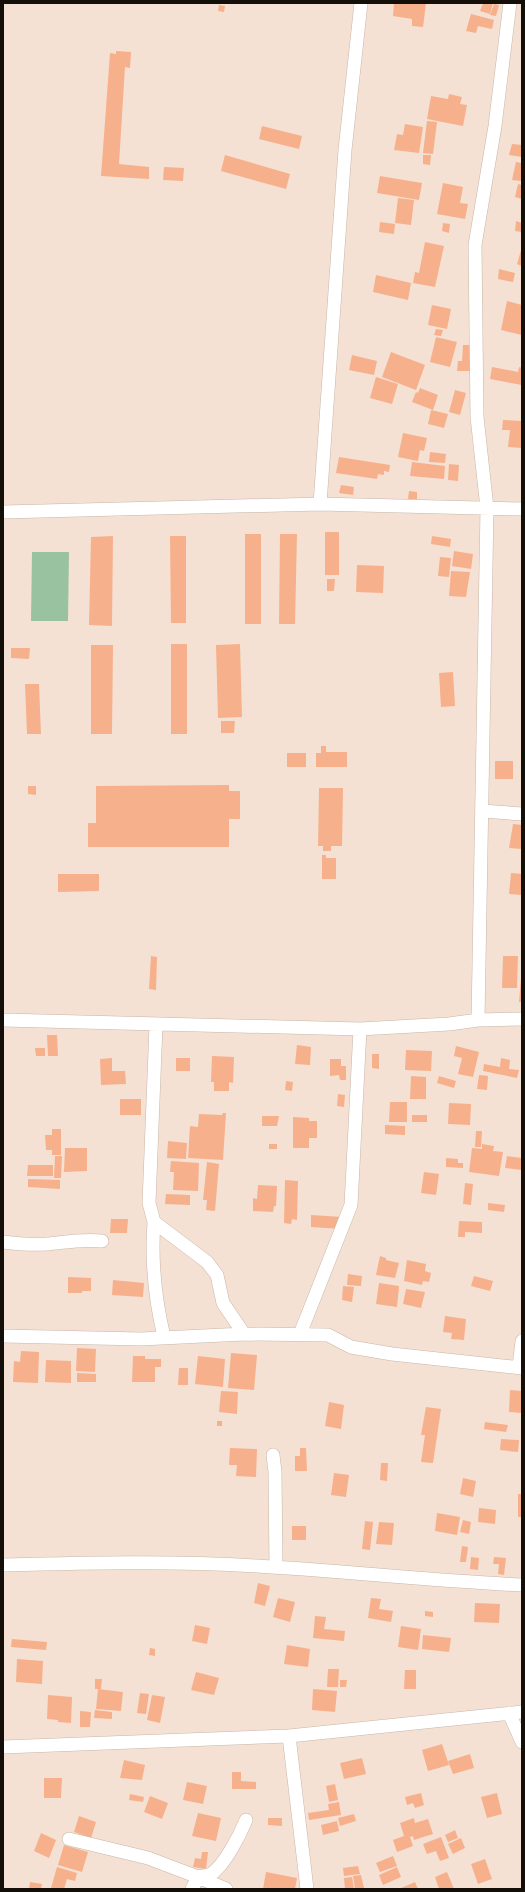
<svg xmlns="http://www.w3.org/2000/svg" width="525" height="1892" font-family="'Varela Round',sans-serif">
<style>
.green{fill:#98c2a0}
.building{fill:#f7b08c}
.lines{fill:none;stroke-linecap:round;stroke-linejoin:round}
.street-casing{stroke:#c8b6a8;stroke-width:14}
.street{stroke:#fff;stroke-width:13}
</style>
<rect width="100%" height="100%" fill="#f4e1d3"/>
<path class="green" d="M32,552h37l-1,69h-37z"/>
<path class="building" d="M394,3h32l-3,24 -11,-1v-7l-19,-3z
M483,3h10l-3,11 -10,-3z
M494,4l5,1 -3,11 -6,-1z
M219,5l6,1 -1,6 -6,-1z
M471,14l23,6 -2,9 -14,-3 -2,7 -10,-2z
M116,51l15,1 -1,16 -5,-1 -6,97 30,3v12l-48,-3 9,-123 6,1z
M449,94l13,3 -2,7 7,1 -4,21 -36,-7 4,-23 17,3z
M427,121l10,1 -4,32 -10,-1z
M405,124l18,3 -4,26 -25,-3 3,-16 6,1z
M262,126l40,10 -3,13 -40,-10z
M512,144l10,1v12l-13,-2z
M225,155l65,19 -4,15 -65,-18z
M423,155h8l-1,10 -7,-1z
M516,162l6,1 -1,18 -9,-1z
M164,167l20,1 -1,13 -20,-1z
M380,176l42,7 -3,17 -42,-7z
M443,183l20,4 -3,16 8,1 -3,15 -28,-5z
M518,184l4,1v14l-7,-2z
M398,198l16,2 -3,25 -16,-2z
M516,221l6,2v9l-7,-1z
M380,222l15,2 -1,10 -15,-2z
M443,223l7,1 -1,9 -7,-2z
M425,242l19,4 -9,41 -22,-4 2,-11 4,1z
M522,247v19l-5,-2z
M499,269l16,4 -2,9 -15,-3z
M376,275l35,8 -3,17 -35,-8z
M507,301l15,4v30l-21,-5z
M432,305l19,4 -4,20 -19,-4z
M436,329l7,1 -2,6 -7,-1z
M436,337l21,5 -7,25 -20,-5z
M463,345h9l-1,26h-14l1,-10h4z
M391,352l34,13 -9,25 -34,-13z
M352,355l25,6 -3,14 -25,-5z
M492,367l26,5 1,-5 3,1v17l-32,-6z
M376,377l22,7 -6,20 -22,-6z
M420,388l18,7 -5,15 -21,-8 4,-10 2,1z
M455,390l11,3 -6,22 -11,-3z
M431,410l17,4 -4,14 -16,-4z
M503,420l19,1v27l-14,-1 2,-17h-8z
M403,433l24,5 -3,13 -4,-1 -2,11 -20,-4z
M430,452l16,2 -1,9 -16,-1z
M339,457l51,8 -1,7 -5,-1v4l-6,-1 -1,5 -41,-6z
M412,462l33,4 -1,13 -34,-3z
M449,464l10,1 -1,16 -10,-1z
M341,485l13,2 -1,8 -14,-2z
M409,491l8,1v7h-9z
M325,532h14v43h-14z
M245,534h16v90h-16z
M280,534h17l-2,90h-16z
M113,536l-1,90 -23,-1 2,-88z
M170,536h16v87h-15z
M432,536l19,3 -1,8 -19,-3z
M454,551l19,3 -2,15 -19,-3z
M440,557l11,1 -2,19 -11,-1z
M357,565l27,1 -1,27 -27,-1z
M451,571l19,1 -4,25 -17,-1z
M327,579h8l-1,12h-7z
M171,644h16v90h-16z
M240,644l2,73 -24,1 -2,-73z
M91,645h22l-1,89h-21z
M11,648h19l-1,11 -18,-1z
M453,672l2,34 -14,1 -2,-34z
M25,684h14l2,50h-14z
M221,721h14l-1,12h-13z
M321,746h5v6h21v15h-31v-14h5z
M287,753h19v14h-19z
M495,761h18v18h-18z
M229,785v6h11v28h-11v28h-141v-24h8v-37z
M28,786h8v9l-8,-1z
M319,788h24l-1,58h-11v5h-8v-5h-5z
M513,824l9,1v24l-13,-1z
M322,855h4v3h10v21h-14z
M511,873l11,1v21l-13,-1z
M58,874h41v17l-41,1z
M151,956l6,1 -1,33 -7,-1z
M503,956h15l-1,32h-15z
M521,978l1,1v23h-3z
M47,1035h10l1,21h-10z
M297,1045l14,2 -1,18 -15,-1z
M456,1046l23,6 -6,25 -15,-3 4,-16 -8,-2z
M35,1048h10v8h-9z
M406,1050l26,1 -1,20 -26,-1z
M372,1054h7v15l-7,-1z
M212,1056l22,1 -1,26 -4,-1v9h-15v-9h-3z
M112,1058v13h13l1,13 -25,1 -1,-26z
M176,1058h14v13h-14z
M501,1058l9,2 -1,9 10,1 -2,8 -34,-7 1,-7 16,3z
M330,1059h11v7h5v14h-6l-1,-5 -9,1z
M479,1075l9,1 -1,14 -10,-1z
M411,1076l15,1v22h-16z
M439,1076l17,5 -2,7 -17,-5z
M286,1081l7,1 -1,9 -7,-1z
M338,1094l7,1 -1,12 -7,-1z
M120,1099h21v16h-21z
M390,1102h17v20h-18z
M449,1103l22,1 -1,21 -22,-1z
M223,1113h3l-3,47 -35,-2 2,-32 8,1 1,-13 23,1z
M412,1115h15v7h-15z
M262,1116h17l-2,10h-15z
M293,1117l16,1v3h8v17h-8v10h-16z
M385,1125l20,1v9l-20,-1z
M52,1129h9v26h-9v-5h-6l-1,-15h7z
M476,1131h6l-1,16h-6z
M168,1141l19,2 -1,16 -19,-1z
M269,1144h8v5h-8z
M482,1144l12,2 -1,5 10,1 -4,24 -30,-4 3,-24 10,1z
M65,1148h22v23l-23,1z
M55,1156h7l-1,22h-7z
M507,1156l15,2v12l-17,-2z
M446,1158l12,1v4h5v5l-17,-1z
M171,1161l28,2 -1,28 -25,-1 1,-18h-4z
M207,1162l12,2 -4,47 -9,-1 1,-10h-4z
M28,1165h25v11h-26z
M424,1172l15,2 -3,21 -15,-2z
M28,1179l32,1v9l-32,-2z
M285,1180l13,1 -1,39 -5,-1 -1,5 -7,-1z
M465,1183l8,1 -2,21 -8,-1z
M258,1185l19,1 -1,20h-2l-1,6 -20,-1v-13l4,1z
M166,1194l24,1v10l-25,-1z
M488,1203l17,2 -1,7 -16,-2z
M311,1215l31,2 -1,12 -30,-2z
M111,1219h17l-1,14h-17z
M459,1221l23,1v11l-17,-1v5h-7z
M380,1256l6,2v2l13,3 -4,15 -19,-3z
M407,1260l19,4 -1,7 6,2 -2,9 -6,-1 -1,4 -18,-4z
M348,1274l14,2 -1,10 -14,-1z
M474,1276l19,5 -3,10 -19,-5z
M68,1277l23,1v13h-9v2h-14z
M113,1280l31,3 -1,14 -31,-2z
M379,1283l20,3 -2,21 -21,-3z
M343,1286l11,1 -2,15 -10,-2z
M406,1289l19,3 -4,16 -18,-4z
M445,1316l21,3 -2,21 -13,-1 1,-6 -9,-1z
M77,1348l19,1 -1,23 -19,-1z
M21,1351l18,1 -1,31 -25,-1 1,-21 6,1z
M231,1353l26,2 -3,35 -26,-2z
M133,1356h12v3h16v8h-6v15h-23z
M198,1356l27,3 -2,28 -28,-3z
M46,1360l25,1v22l-26,-1z
M179,1368h9v17h-10z
M77,1373l19,1v8h-19z
M510,1390l12,1v22l-13,-1z
M221,1391l17,1 -1,22 -18,-2z
M329,1402l15,3 -3,24 -16,-3z
M426,1407l15,2 -8,54 -12,-1 4,-27h-4z
M217,1421h5v5h-5z
M485,1422l23,3 -2,7 -22,-3z
M501,1439l18,1 -1,12 -18,-2z
M230,1448l27,1 -1,28 -20,-1 1,-11h-8z
M300,1448h6l1,23h-12v-15h5z
M381,1463h7l-1,18 -7,-1z
M334,1473l15,2 -3,22 -15,-2z
M463,1478l13,3 -3,16 -13,-3z
M518,1494h4v23h-4z
M479,1508l17,2 -1,14 -17,-2z
M437,1513l23,4 -3,18 -22,-4z
M463,1520l8,2 -2,12 -9,-2z
M365,1521l8,1 -3,28 -8,-1z
M379,1522l15,1 -2,22 -16,-1z
M292,1526h14v14h-14z
M462,1546l6,1 -2,15h-6z
M471,1557l8,1 -1,12 -8,-1z
M494,1557l12,1 -2,17 -6,-1 1,-10h-6z
M258,1583l12,3 -5,20 -11,-3z
M278,1598l17,4 -5,20 -17,-5z
M371,1598l10,1 -2,10 14,2 -2,11 -23,-4z
M475,1603l25,1 -1,19 -25,-1z
M425,1611l8,1v5l-8,-1z
M315,1616l11,1 -2,12 21,2 -1,10 -31,-3z
M195,1625l15,3 -3,16 -15,-3z
M401,1626l20,3 -3,21 -20,-3z
M423,1635l28,3 -2,14 -27,-3z
M12,1639l35,3 -1,8 -35,-3z
M287,1645l23,4 -2,18 -24,-3z
M150,1648l5,1v7l-6,-1z
M17,1659l26,2 -1,23 -26,-2z
M328,1669h11l-1,18h-11z
M405,1670h11v19h-12z
M196,1672l23,6 -5,17 -23,-5z
M95,1679h7l-1,10h-6z
M340,1680h7l-1,7h-6z
M98,1689l25,3 -2,19 -25,-2z
M313,1689l24,2 -2,21 -23,-2z
M140,1693l9,1 -3,20 -9,-1z
M48,1695l24,2 -1,26 -13,-1v-2l-11,-1z
M152,1695l13,2 -5,26 -13,-3z
M95,1710l17,2v7l-18,-1z
M80,1711l11,1 -1,15h-10z
M442,1744l7,21 -21,6 -6,-21z
M470,1754l4,14 -21,6 -5,-13z
M362,1758l4,16 -22,5 -4,-16z
M124,1760l21,5 -3,15 -22,-2z
M232,1772h9v9l15,1v7h-24z
M44,1778h18l-1,20h-17z
M187,1782l20,4 -4,18 -20,-4z
M335,1784l3,16 -9,2 -3,-16z
M421,1793l3,12 -9,3 -2,-5 -6,2 -2,-8z
M497,1793l5,21 -15,4 -6,-21z
M130,1794l14,3 -1,5 -14,-2z
M150,1796l18,7 -6,16 -18,-7z
M339,1802l2,13 -32,5 -1,-7 21,-3 -1,-6z
M198,1813l23,5 -5,23 -24,-5z
M354,1814l2,7 -16,5 -2,-8z
M79,1816l17,6 -5,16 -17,-6z
M268,1818h14v8l-14,-1z
M414,1818l1,5 13,-4 5,15 -19,6 -1,-4 -3,1 3,9 -16,6 -4,-12 11,-4 -4,-13z
M337,1821l2,10 -16,4 -2,-10z
M455,1830l3,8 -10,4 -3,-7z
M41,1833l15,7 -7,18 -15,-7z
M441,1837l8,21 -9,3 -4,-10 -9,3 -4,-10z
M461,1838l4,10 -12,6 -5,-10z
M64,1845l24,7 -6,20 -24,-7z
M202,1852h6l-2,17 -13,-2 2,-9 6,1z
M393,1856l4,10 -17,6 -4,-9z
M485,1859l7,20 -14,5 -7,-20z
M358,1866l2,8 -16,2 -1,-8z
M57,1867l20,6 -2,8 -8,-2 -3,10 -13,-1z
M397,1867l4,10 -18,8 -4,-10z
M266,1872l31,6 -2,11h-32z
M447,1872l7,17h-15l-4,-12z
M361,1875l3,13 -9,1 -2,-13z
M352,1877l2,12h-9l-1,-11z
M30,1882l12,2 -1,5h-12z
M415,1882l3,7h-19z"/>
<g class="lines">
<defs>
<path id="street" d="M320,504l25,-354 16,-147
M3,512l317,-8 202,5
M482,811l40,3
M3,1020l357,9 89,-5 29,-4 44,-1
M478,1020l9,-512 -10,-91 -2,-172 20,-119 15,-123
M156,1025l-7,178 5,19 53,40 10,13 6,28 21,31 84,1 23,12 41,7 130,14
M154,1222c-3,39 1,77 10,115
M3,1242c15,2 29,3 44,2 20,-2 35,-5 55,-3
M300,1334l51,-129 9,-176
M3,1336l138,3 103,-5
M519,1367l3,-26
M273,1455l2,17 1,95
M3,1565c85,-2 169,-4 254,1 88,5 176,15 265,19
M509,1713l13,29
M289,1736l18,153
M3,1747l286,-11 233,-24
M69,1839l79,19 50,19 28,12
M192,1889l6,-12c4,-1 10,-1 13,-3 13,-8 29,-39 35,-54"/>
</defs>
<use href="#street" class="street-casing"/>
<use href="#street" class="street"/>
</g>
<rect width="525" height="1892" fill="none" stroke="#140e09" stroke-width="8"/>
</svg>
